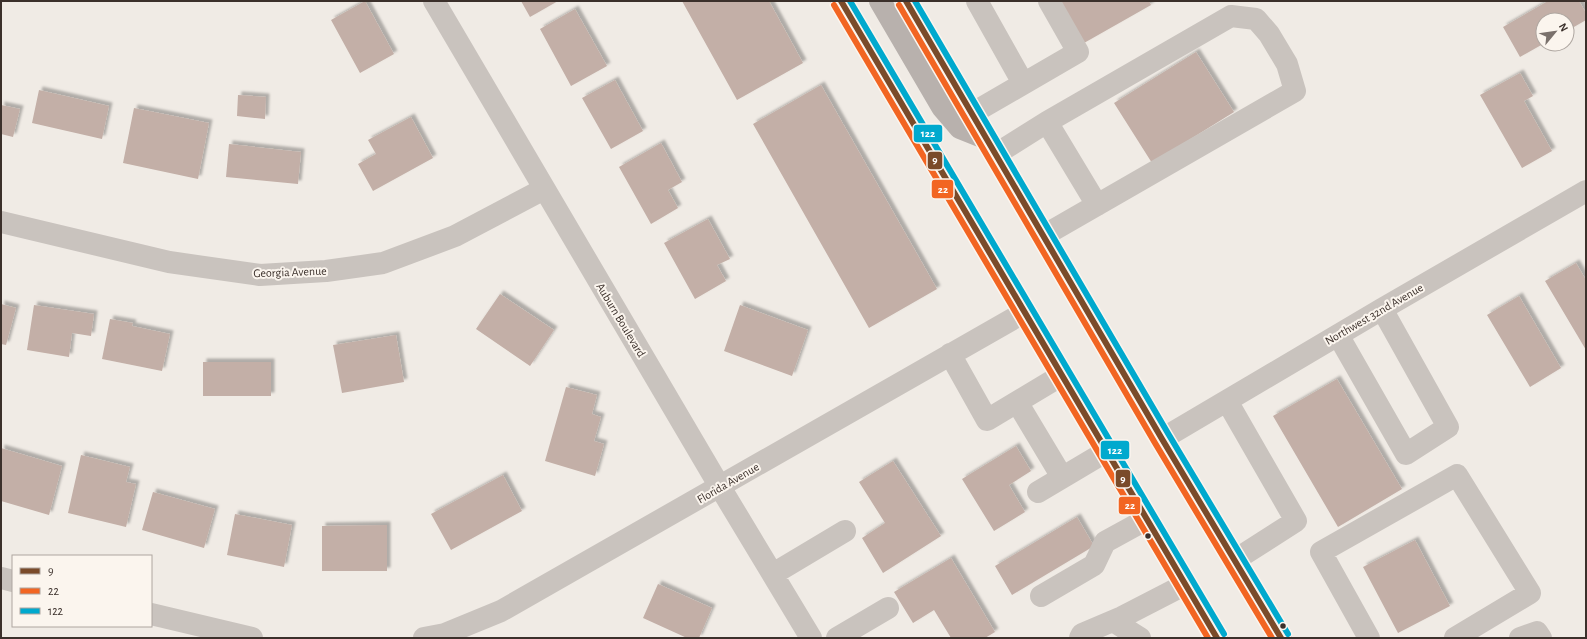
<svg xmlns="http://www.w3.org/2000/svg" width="1587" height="639" font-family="'Alegreya Sans',sans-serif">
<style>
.building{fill:#c3afa7;filter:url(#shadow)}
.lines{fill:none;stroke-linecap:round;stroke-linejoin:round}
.minor{stroke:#c9c3be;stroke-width:22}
.major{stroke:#b8b1ad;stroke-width:22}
.bus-1-casing{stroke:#fbf5ee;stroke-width:9}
.bus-2-casing{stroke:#fbf5ee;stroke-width:9}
.bus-3-casing{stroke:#fbf5ee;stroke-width:9}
.bus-1{stroke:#7a4b2a;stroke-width:6}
.bus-2{stroke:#f26522;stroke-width:6}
.bus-3{stroke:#00a9ce;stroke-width:6}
.bus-dot{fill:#3b302b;stroke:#fbf5ee;stroke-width:1.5}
.labels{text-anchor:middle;stroke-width:4;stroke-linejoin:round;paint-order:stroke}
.street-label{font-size:12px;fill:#3b302b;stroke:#fbf5ee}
.line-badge{stroke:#fbf5ee;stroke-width:1.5}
.badge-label{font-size:11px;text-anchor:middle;font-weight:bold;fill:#fff}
</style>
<defs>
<filter id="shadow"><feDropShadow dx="3.5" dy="-3.5" stdDeviation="1" flood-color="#0004"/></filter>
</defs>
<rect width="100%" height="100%" fill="#f0ebe5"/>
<path class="building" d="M365,1l29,53 -34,19 -29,-53z
M521,1h37l-28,16z
M682,1h87l34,62 -66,37z
M1060,1h89l2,4 -67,38z
M1548,1h31l7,12v7l-19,11v-11h-24v24l-23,13 -17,-30z
M575,9l32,57 -36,20 -31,-57z
M1196,52l38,60 -82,51 -38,-60z
M1520,73l13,23 -9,5 28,50 -30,17 -42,-73z
M615,80l28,51 -32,18 -29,-51z
M821,85l116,204 -68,39 -116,-204z
M39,90l70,16 -7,33 -70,-16z
M238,95l28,2 -1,22 -28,-3z
M1,105l19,4 -7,28 -12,-3z
M134,108l75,15 -11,56 -75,-16z
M411,117l22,41 -60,33 -15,-27 18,-10 -8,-14z
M661,143l21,39 -14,8 10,18 -27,16 -32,-57z
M229,144l72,8 -3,32 -72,-7z
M708,219l22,40 -13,6 9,16 -31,18 -31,-56z
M1576,263l10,17v70l-41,-69z
M500,294l54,36 -24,36 -54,-37z
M1519,296l42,72 -31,19 -43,-72z
M1,304l15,4 -10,37 -5,-1z
M34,305l60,9 -3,22 -19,-3 -3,24 -42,-7z
M740,305l68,25 -16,46 -68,-25z
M110,319l23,4 -1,3 38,8 -8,37 -60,-12z
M396,335l8,47 -62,11 -9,-48z
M203,362h68v34h-68z
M1337,379l65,110 -64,38 -65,-111z
M566,387l31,8 -5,19 9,3 -7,24 10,3 -9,32 -50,-15z
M1016,446l15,25 -22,14 16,27 -31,19 -32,-52z
M1,448l61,18 -13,49 -48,-14z
M81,455l49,12 -4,15 10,2 -10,43 -58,-14z
M893,461l48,75 -58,37 -21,-35 23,-15 -26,-41z
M503,475l19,36 -71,39 -20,-36z
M153,492l62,17 -11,39 -62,-18z
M235,514l57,11 -8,42 -57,-12z
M1077,517l17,29 -82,49 -17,-29z
M387,525v46h-65v-45z
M1415,540l35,66 -52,27 -35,-66z
M951,558l44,74 -10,6h-34l-17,-28 -21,13 -19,-31z
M658,584l54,24 -13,30h-12l-44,-20z"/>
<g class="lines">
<path class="minor" d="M434,1l286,486 91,151
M977,1l46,82
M971,114l107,-62 -29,-51
M996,154l51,-32
M1,222l168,40 91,13 66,-4 57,-8 72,-27 89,-47
M1043,236l252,-145 -8,-27 -18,-30 -13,-15 -25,-3 -184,106 50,83
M1338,335l68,119 42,-27 -66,-118
M950,354l37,66 75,-45
M1227,401l69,120 -61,39
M1017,402l45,75
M1162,439l220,-130 204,-118
M1038,492l69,-41
M773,574l72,-43
M1,578l12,3
M1041,596l53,-31 11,-23 42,-23
M151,614l101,24
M1113,621l27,17
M424,638l21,-4 56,-23 524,-299
M837,638l51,-30
M1080,638l2,-4 40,-17 64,-33
M1369,638l-48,-86 136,-77 73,118 -75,45
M1520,638l17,-6 4,6"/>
<path class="major" d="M841,1l376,637
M880,1l62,106 18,21 25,10
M906,1l256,438 119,199"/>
<defs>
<path id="bus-1" d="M841,1l376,637
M906,1l256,438 119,199"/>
<path id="bus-2" d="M834,5l374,633
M899,5l256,438 117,195"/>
<path id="bus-3" d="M850,1l374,633
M915,1l254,434 119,199"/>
</defs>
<use href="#bus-1" class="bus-1-casing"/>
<use href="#bus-2" class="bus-2-casing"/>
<use href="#bus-3" class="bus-3-casing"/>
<use href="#bus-1" class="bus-1"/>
<use href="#bus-2" class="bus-2"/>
<use href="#bus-3" class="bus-3"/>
</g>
<g class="bus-dot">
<circle cx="1148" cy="536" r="3.5"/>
<circle cx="1283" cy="626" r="3.5"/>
</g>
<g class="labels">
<g class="street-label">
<text transform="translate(290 272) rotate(-2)" y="4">Georgia Avenue</text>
<text transform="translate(1374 314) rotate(-30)" y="4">Northwest 32nd Avenue</text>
<text transform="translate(621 320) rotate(59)" y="4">Auburn Boulevard</text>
<text transform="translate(728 483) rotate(-30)" y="4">Florida Avenue</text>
</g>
</g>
<g class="line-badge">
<rect x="913" y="124" width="30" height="19" rx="4" fill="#00a9ce"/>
<rect x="927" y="151" width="16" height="19" rx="4" fill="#7a4b2a"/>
<rect x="931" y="179" width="23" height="20" rx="4" fill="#f26522"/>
<rect x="1100" y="440" width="30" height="20" rx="4" fill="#00a9ce"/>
<rect x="1115" y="469" width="16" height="19" rx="4" fill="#7a4b2a"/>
<rect x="1118" y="496" width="23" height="19" rx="4" fill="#f26522"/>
</g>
<g class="badge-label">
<text x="928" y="137">122</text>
<text x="935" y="164">9</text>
<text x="943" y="193">22</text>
<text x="1115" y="454">122</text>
<text x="1123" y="483">9</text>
<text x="1130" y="509">22</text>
</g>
<rect width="1587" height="639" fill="none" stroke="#3b302b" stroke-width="4"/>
<rect x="12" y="555" width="140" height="72" fill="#fbf5ee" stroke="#aea6a0"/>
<rect x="20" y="568" width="20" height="6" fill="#7a4b2a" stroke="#aea6a0"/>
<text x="48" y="575" font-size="12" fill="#3b302b">9</text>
<rect x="20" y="588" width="20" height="6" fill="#f26522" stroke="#aea6a0"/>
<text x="48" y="595" font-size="12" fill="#3b302b">22</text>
<rect x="20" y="608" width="20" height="6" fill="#00a9ce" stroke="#aea6a0"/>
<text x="48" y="615" font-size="12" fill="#3b302b">122</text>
<g transform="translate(1555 32) rotate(61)"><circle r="19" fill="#fbf5ee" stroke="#aea6a0"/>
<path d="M0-3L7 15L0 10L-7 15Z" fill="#7a716c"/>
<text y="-6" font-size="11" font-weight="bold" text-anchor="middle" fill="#3b302b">N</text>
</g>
</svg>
